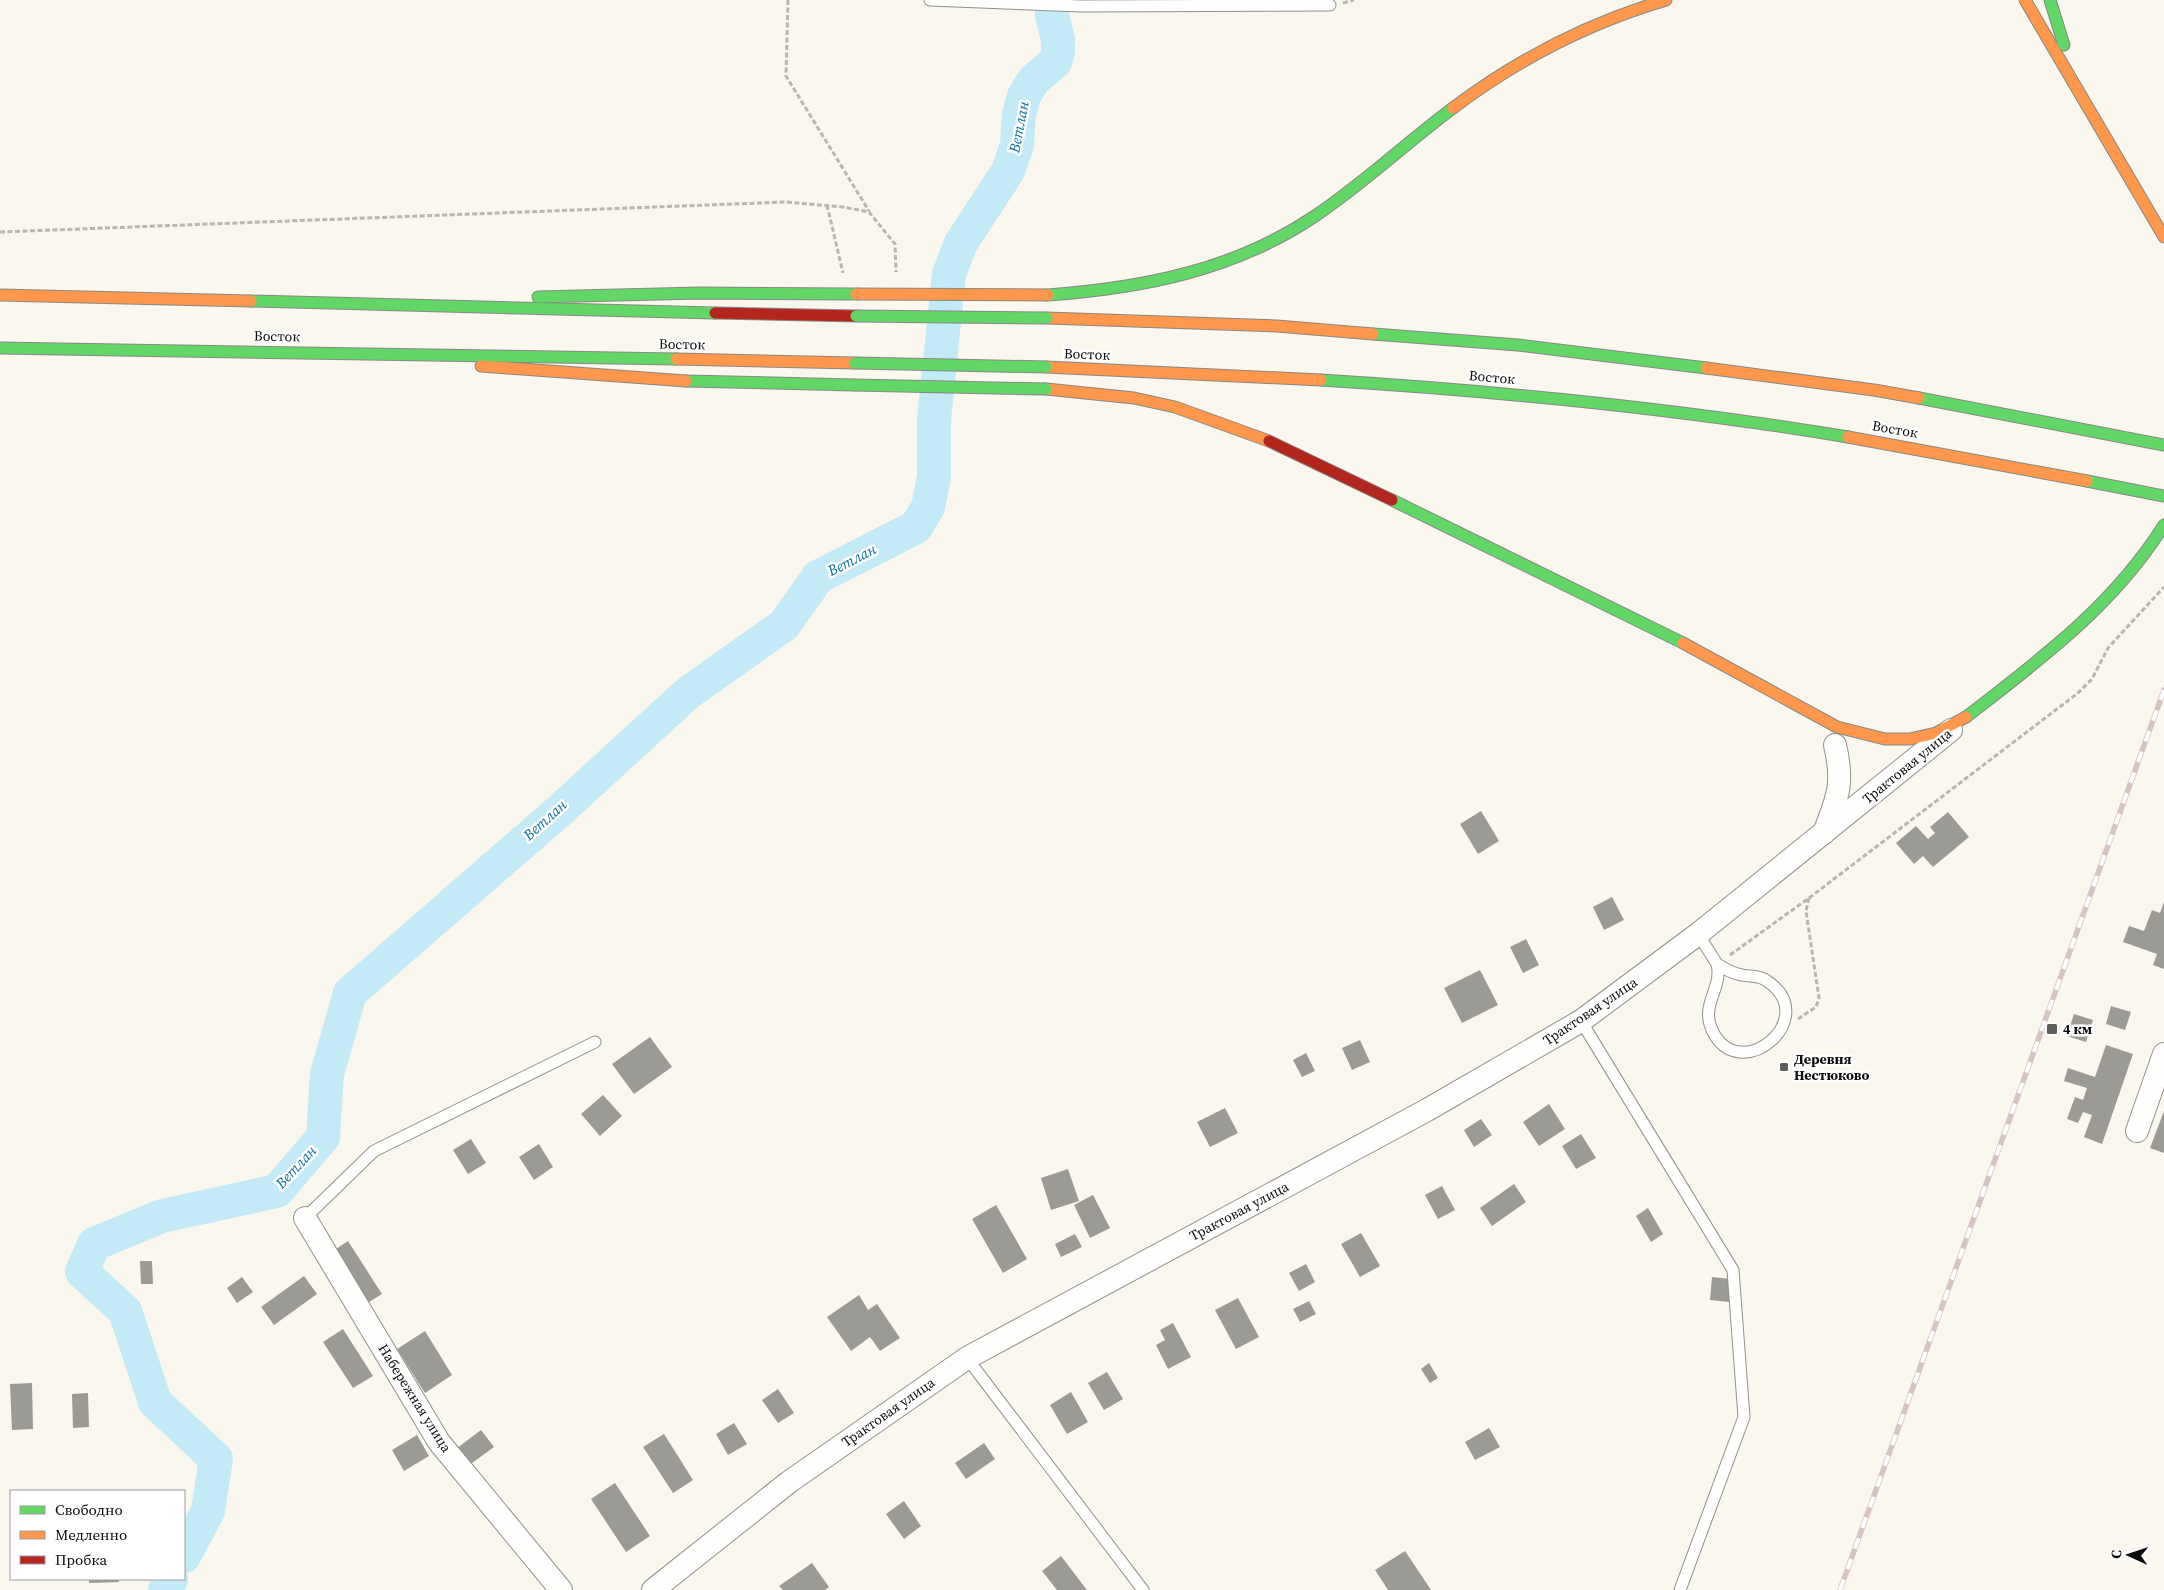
<svg xmlns="http://www.w3.org/2000/svg" width="2164" height="1590" font-family="'Source Serif 4',serif">
<style>
.lines{fill:none;stroke-linecap:round;stroke-linejoin:round}
.river{stroke:#c3eaf7;stroke-width:34}
.building{fill:#9c9a95}
.lane-casing{stroke:#93918e;stroke-width:13}
.street-casing{stroke:#93918e;stroke-width:24}
.fast-casing{stroke:#898884;stroke-width:13}
.slow-casing{stroke:#898884;stroke-width:13}
.jam-casing{stroke:#898884;stroke-width:13}
.path{stroke:#b7b6b5;stroke-width:3;stroke-dasharray:5 2.5;stroke-linecap:butt}
.lane{stroke:#fefefd;stroke-width:11}
.street{stroke:#fefefd;stroke-width:22}
.fast{stroke:#63d668;stroke-width:11}
.slow{stroke:#ff974d;stroke-width:11}
.jam{stroke:#b3261e;stroke-width:11}
.rail-casing{stroke:#d7c3c4;stroke-width:5.5}
.rail{stroke:#fff;stroke-width:4;stroke-dasharray:11;stroke-linecap:butt}
.fast-bridge-casing{stroke:#898884;stroke-width:13;stroke-linecap:butt}
.slow-bridge-casing{stroke:#898884;stroke-width:13;stroke-linecap:butt}
.fast-bridge{stroke:#63d668;stroke-width:11}
.slow-bridge{stroke:#ff974d;stroke-width:11}
.poi-dot{fill:#5f5e5b;stroke:#fff;stroke-width:2}
.labels{text-anchor:middle;stroke-width:5;stroke-linejoin:round;paint-order:stroke}
.street-label{font-size:14px;fill:#0b0b0b;stroke:#fff}
.poi-label{font-size:14px;font-weight:bold;fill:#0b0b0b;stroke:#fff;text-anchor:start}
.water-label{font-size:15px;font-style:italic;fill:#0e71a4;stroke:#fff}
</style>
<rect width="100%" height="100%" fill="#faf7ef"/>
<g class="lines">
<path class="river" d="M184,1556l24,-45 8,-52 -61,-57 -30,-91 -43,-39 12,-28 68,-28 115,-25 46,-54 4,-63 23,-81 208,-181 130,-119 96,-68 34,-48 98,-50 12,-20 6,-30v-58l15,-145 12,-31 47,-72 9,-26 2,-31 5,-18 9,-15 22,-19 3,-10v-12l-6,-25 1,-15
M165,1590l6,-11"/>
</g>
<path class="building" d="M1481,811l18,30 -21,13 -18,-30z
M1948,812l21,25 -36,30 -10,-11 -9,8 -18,-21 20,-17 12,13 7,-6 -5,-6z
M1612,897l12,23 -20,10 -11,-23z
M2164,902v67l-11,-4 4,-11 -34,-12 6,-16 15,5 8,-21 8,3z
M1526,939l13,26 -16,8 -13,-26z
M1480,970l18,35 -36,18 -18,-35z
M2111,1006l20,6 -6,18 -19,-6z
M2074,1014l19,6 -7,22 -19,-6z
M650,1037l22,30 -38,27 -22,-30z
M1360,1040l10,22 -18,8 -10,-22z
M2106,1045l27,9 -31,90 -18,-7 8,-22 -9,-3 -5,11 -11,-4 8,-22 8,3 4,-12 -23,-7 4,-13 27,9z
M1306,1053l9,18 -13,6 -9,-17z
M603,1095l19,21 -22,20 -19,-22z
M1549,1104l16,25 -26,17 -16,-24z
M1225,1108l13,25 -28,14 -13,-25z
M2164,1111v42l-14,-5z
M1481,1119l11,16 -18,12 -10,-17z
M1581,1134l15,24 -20,11 -14,-23z
M471,1139l15,24 -18,11 -15,-24z
M539,1144l14,23 -19,13 -15,-23z
M1068,1169l11,32 -28,9 -10,-32z
M1514,1184l12,18 -34,24 -12,-18z
M1442,1186l13,24 -17,9 -13,-24z
M1093,1195l17,33 -20,10 -16,-33z
M996,1205l31,54 -24,14 -31,-54z
M1648,1208l15,26 -12,8 -15,-26z
M1361,1233l19,33 -20,11 -19,-33z
M1075,1234l7,13 -21,10 -6,-13z
M348,1241l34,53 -16,10 -33,-53z
M140,1261h12l1,23h-12z
M1306,1264l9,18 -16,9 -10,-18z
M304,1276l13,18 -43,31 -13,-18z
M242,1277l11,15 -16,11 -10,-15z
M1712,1277l19,2 -2,23 -19,-2z
M859,1295l9,15 9,-6 23,34 -20,13 -10,-14 -19,14 -24,-34z
M1238,1298l21,39 -23,12 -21,-39z
M1309,1301l7,13 -16,8 -7,-13z
M1173,1323l18,34 -23,12 -12,-24 9,-5 -5,-10z
M343,1329l30,47 -20,12 -30,-46z
M425,1331l27,44 -27,18 -28,-44z
M1429,1363l9,15 -8,5 -9,-14z
M1107,1372l16,27 -19,11 -16,-27z
M32,1383l1,46 -21,1 -2,-46z
M778,1389l16,24 -16,10 -16,-23z
M1071,1392l17,30 -21,12 -17,-29z
M88,1393l1,34 -16,1 -1,-34z
M734,1423l13,21 -19,11 -12,-21z
M1489,1428l11,19 -25,13 -10,-18z
M481,1430l13,17 -26,19 -12,-17z
M664,1434l29,46 -20,13 -30,-46z
M417,1435l12,21 -25,15 -12,-21z
M984,1443l11,16 -29,20 -11,-16z
M615,1483l35,53 -24,16 -35,-53z
M904,1501l17,25 -17,13 -18,-25z
M1405,1551l26,39h-43l-13,-20z
M1061,1556l26,34h-30l-15,-19z
M812,1563l17,24 -4,3h-42l-4,-4z
M89,1579h29l1,3 -30,1z"/>
<g class="lines">
<defs>
<path id="lane" d="M930,0l151,6 249,-1
M1698,934l19,30
M1717,964c8,5 16,10 25,11 9,2 17,0 25,6 56,37 -28,107 -55,49 -12,-26 11,-41 5,-66z
M1581,1021l152,249 11,147 -64,173
M305,1218l69,-67 221,-109
M967,1358l176,232"/>
<path id="street" d="M1824,833c14,-36 20,-50 11,-88
M2137,1131l27,-77
M305,1218l134,224 122,148
M653,1590l136,-108 178,-124 460,-248 154,-89 117,-87 253,-204"/>
<path id="fast" d="M2050,0l14,45
M1048,295c95,-7 187,-25 267,-79 49,-33 91,-73 138,-108
M538,297l161,-4 157,1
M251,301l464,12
M1373,334l145,11 188,23
M0,348l676,11
M1321,380c177,11 353,28 527,57
M686,381l168,4
M1919,398l245,47
M2087,481l77,15
M1392,500l291,143
M1966,717c75,-58 147,-111 198,-192"/>
<path id="slow" d="M2025,0l139,237
M1453,108c65,-49 135,-85 213,-108
M0,295l251,6
M1047,318l230,8 96,8
M676,359l179,4
M481,366l205,15
M1046,367l275,13
M1706,368l168,22 45,8
M1046,389l88,9 41,9 94,34
M1848,437l239,44
M1683,643l154,84 48,12h25l26,-6 30,-16"/>
<path id="jam" d="M715,313l141,3
M1269,441l123,59"/>
</defs>
<use href="#lane" class="lane-casing"/>
<use href="#street" class="street-casing"/>
<use href="#fast" class="fast-casing"/>
<use href="#slow" class="slow-casing"/>
<use href="#jam" class="jam-casing"/>
<path class="path" d="M788,0l-2,76 83,135
M1343,3l11,-3
M827,205l16,68
M0,232l786,-30 57,5 26,5 26,32 1,28
M1730,955l79,-57 269,-205 14,-14 16,-31 56,-61
M1798,1019l18,-12 3,-9 -13,-87 3,-13"/>
<use href="#lane" class="lane"/>
<use href="#street" class="street"/>
<use href="#fast" class="fast"/>
<use href="#slow" class="slow"/>
<use href="#jam" class="jam"/>
<defs>
<path id="rail" d="M1840,1590l324,-900"/>
</defs>
<use href="#rail" class="rail-casing"/>
<use href="#rail" class="rail"/>
<defs>
<path id="fast-bridge" d="M856,316l191,2
M855,363l191,4
M854,385l192,4"/>
<path id="slow-bridge" d="M856,294l192,1"/>
</defs>
<use href="#fast-bridge" class="fast-bridge-casing"/>
<use href="#slow-bridge" class="slow-bridge-casing"/>
<use href="#fast-bridge" class="fast-bridge"/>
<use href="#slow-bridge" class="slow-bridge"/>
</g>
<g class="poi-dot">
<rect x="2046" y="1023" width="12" height="12" rx="2.5"/>
<rect x="1779" y="1062" width="10" height="10" rx="2.5"/>
</g>
<g class="labels">
<g class="street-label">
<text transform="translate(277 336) rotate(1)" y="5">Восток</text>
<text transform="translate(682 344) rotate(1)" y="5">Восток</text>
<text transform="translate(1087 354) rotate(2)" y="5">Восток</text>
<text transform="translate(1492 377) rotate(5)" y="5">Восток</text>
<text transform="translate(1895 429) rotate(10)" y="5">Восток</text>
<text transform="translate(1907 766) rotate(-39)" y="5">Трактовая улица</text>
<text transform="translate(1590 1011) rotate(-34)" y="5">Трактовая улица</text>
<text transform="translate(1239 1211) rotate(-28)" y="5">Трактовая улица</text>
<text transform="translate(415 1398) rotate(58)" y="5">Набережная улица</text>
<text transform="translate(888 1412) rotate(-35)" y="5">Трактовая улица</text>
</g>
<g class="poi-label">
<text x="2063" y="1034">4 км</text>
<text x="1794" y="1064">Деревня<tspan x="1794" dy="16">Нестюково</tspan></text>
</g>
<g class="water-label">
<text transform="translate(1019 127) rotate(-79)" y="5">Ветлан</text>
<text transform="translate(852 560) rotate(-27)" y="5">Ветлан</text>
<text transform="translate(545 820) rotate(-42)" y="5">Ветлан</text>
<text transform="translate(296 1167) rotate(-47)" y="5">Ветлан</text>
</g>
</g>
<rect x="10" y="1490" width="175" height="90" fill="#ffffff" stroke="#9d9d9d"/>
<rect x="20" y="1506" width="25" height="8" fill="#63d668" stroke="#9d9d9d"/>
<text x="55" y="1515" font-size="15" fill="#0b0b0b">Свободно</text>
<rect x="20" y="1531" width="25" height="8" fill="#ff974d" stroke="#9d9d9d"/>
<text x="55" y="1540" font-size="15" fill="#0b0b0b">Медленно</text>
<rect x="20" y="1556" width="25" height="8" fill="#b3261e" stroke="#9d9d9d"/>
<text x="55" y="1565" font-size="15" fill="#0b0b0b">Пробка</text>
<g transform="translate(2129 1555) rotate(273)" stroke="#ffffff" stroke-width="4" paint-order="stroke">
<path d="M0-4L9 19L0 12L-9 19Z" fill="#0b0b0b"/>
<text y="-8" font-size="14" font-weight="bold" text-anchor="middle" fill="#0b0b0b">С</text>
</g>
</svg>
